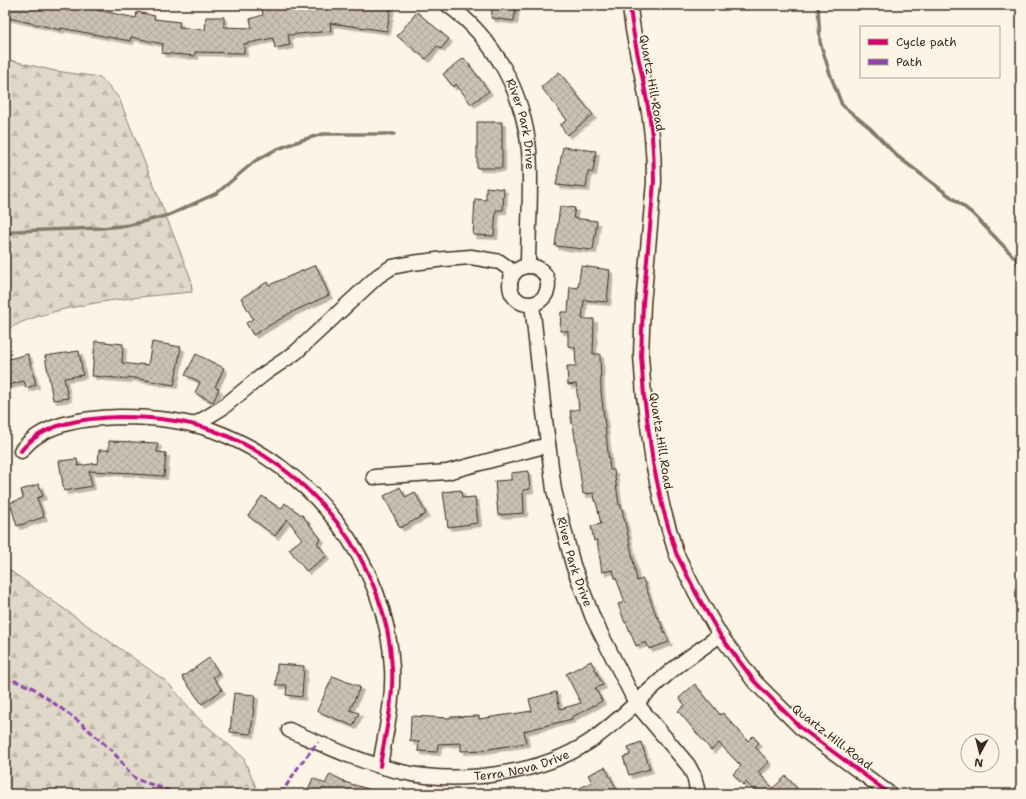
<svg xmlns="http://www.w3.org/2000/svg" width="1026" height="799" font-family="'Shantell Sans',sans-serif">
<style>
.forest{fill:url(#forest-firs);stroke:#8e8173}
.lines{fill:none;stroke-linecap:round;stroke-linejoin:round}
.stream{stroke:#85796b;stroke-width:3.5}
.building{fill:url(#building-cross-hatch);stroke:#3b2a1e;filter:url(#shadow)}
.minor-casing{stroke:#3b2a1e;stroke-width:17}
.minor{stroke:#fcf5e5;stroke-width:14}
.quiet{stroke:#8e44ad;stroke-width:3;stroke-dasharray:6 3;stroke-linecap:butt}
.cycleway-casing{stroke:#fcf5e5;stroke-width:6}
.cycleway{stroke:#d6006c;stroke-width:4}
.labels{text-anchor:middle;stroke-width:3.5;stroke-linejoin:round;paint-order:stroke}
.street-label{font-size:12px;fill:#3b2a1e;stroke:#fcf5e5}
</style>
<defs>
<pattern id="forest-firs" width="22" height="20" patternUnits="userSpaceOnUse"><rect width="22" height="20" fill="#e0d8c8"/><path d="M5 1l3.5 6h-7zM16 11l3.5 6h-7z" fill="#c1baab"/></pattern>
<pattern id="building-cross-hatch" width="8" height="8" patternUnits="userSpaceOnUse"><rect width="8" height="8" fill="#ccc2b3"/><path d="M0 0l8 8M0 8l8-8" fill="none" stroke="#b0a79a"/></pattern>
<filter id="shadow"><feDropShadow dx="3.5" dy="3.5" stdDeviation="0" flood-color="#0004"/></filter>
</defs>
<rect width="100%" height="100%" fill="#fcf5e5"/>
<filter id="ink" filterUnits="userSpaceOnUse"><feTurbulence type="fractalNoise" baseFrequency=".025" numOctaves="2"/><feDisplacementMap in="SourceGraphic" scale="8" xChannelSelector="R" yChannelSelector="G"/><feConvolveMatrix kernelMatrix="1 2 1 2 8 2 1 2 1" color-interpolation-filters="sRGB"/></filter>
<g filter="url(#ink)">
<path class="forest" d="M5,59l50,12 45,6 19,21 72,181 1,13c-53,5 -108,9 -159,26 -10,3 -19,8 -28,13z
M5,567l162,115 33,38 43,37 16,37h-254z"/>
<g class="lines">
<path class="stream" d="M818,5l2,37 10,32 12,31 28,23 27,28 75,57 43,45 6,10
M5,235l11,-4 86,-3 28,-3 39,-10 48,-22 38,-32 20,-11 27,-10 21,-6h71"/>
</g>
<path class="building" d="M5,5h93l-1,5 39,8 1,-6 18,4 -1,3 26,3 -1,5 26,3 1,-13h18v10l28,1 -2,-9 13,-4 -2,-10h20l1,3 27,-3h82l-4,26 -57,-8 1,8 -43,4 2,10 -15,3 -2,-10 -29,6v9l-49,-1v4l-33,-3 1,-9 -32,-7 -1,4 -69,-13v2l-56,-13z
M493,5h23l-2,16 -23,-3z
M417,12l32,27 -8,10 -4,-3 -11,13 -29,-23z
M464,58l25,33 -18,13 -15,-20 -3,3 -10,-13z
M559,72l34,43 -26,20 -7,-10 7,-5 -26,-33z
M477,122h25v46h-25z
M563,147l33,4 -3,21h-5l-2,16 -30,-3z
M486,187l18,2 -1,21h-7l-2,26 -21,-1 2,-36 11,1z
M560,206l15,2 -2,10 24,3 -4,29 -38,-4z
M316,265l13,30 -37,17 -39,23 -7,-12 7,-4 -12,-21 26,-16 2,3z
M581,266l29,4 -3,32 -23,-2 -2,19h12l-1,35h7l1,37 9,79h4l5,35h2l10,44 6,32 6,-2 14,39 1,-1 11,25 -20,7 -3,-7 -10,4 -10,-24 -1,1 -7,-19 7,-2 -9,-24h-1l-2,-8 -11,2 -5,-32 -3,1 -3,-15 10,-2 -5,-23h-1l-1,-8 -11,1 -10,-70h-1l-2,-13 9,-2 -3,-25 -8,1 -1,-19h9l-1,-19 -7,-1v-15h-8l1,-19h7l2,-25 8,1z
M95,341l28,3 -1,19 16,2 1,-1 9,1 4,-23 29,5 -7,38 -46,-8v2l-36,-3z
M79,351l4,24 -19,3 4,20 -15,2 -8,-44z
M28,354l8,31 -10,3 -2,-7 -19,5v-26z
M196,354l28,14 -9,19 4,2 -6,13 -18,-9 5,-11 -15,-7z
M109,441l49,2 -1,9 9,1 -2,23 -29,-2v-1l-46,-2 3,15 -28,5 -5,-30 18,-2 1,7 20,-3 1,-13h10z
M528,471l2,18 -7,1 1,23 -26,2 -3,-34 16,-1v-7z
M39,484l4,12 -6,2 7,19 -27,9 -7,-23 13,-5 -2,-8z
M400,487l5,10 10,-5 11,22 -26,14 -16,-32z
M461,490l1,8 13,-1 3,26 -30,4 -5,-35z
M262,496l19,13 4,-6 18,13 18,23 -4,4 10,13 -21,15 -17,-22 13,-10 -15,-20 -12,17 -27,-20z
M209,658l10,15 -6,4 9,13 -20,14 -20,-27z
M591,661l12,24 -8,3 7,13 -30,16v2l-48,12 2,12 -43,7 -22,1v-8l-23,1 -1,8 -19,-1 1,-9 -9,-1 1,-25 39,2v-1l29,-1v3l53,-8 -3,-12 27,-7 4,17 21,-6 -15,-29z
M277,664l27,2 -2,31 -16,-2 1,-10h-11z
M333,676l27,11 -10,23 9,3 -6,13 -36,-15z
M695,684l25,31 3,-2 25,28 5,-5 6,7 -4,4 14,15 -11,10 15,16 13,-12 16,18h-45l-11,-12 -3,3 -10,-11 8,-8 -22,-23 -8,7 -33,-39 7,-6 -6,-7z
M234,693l21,2 -4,39 -21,-2z
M641,742l9,27 -21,6 -6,-18 7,-2 -2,-8z
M605,767l14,27h-51l24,-12 -4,-7z
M330,774l14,7v1l31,9v3h-69l7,-16 12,6z"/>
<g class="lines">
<defs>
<g id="minor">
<path id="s1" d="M448,5c47,34 75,87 81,145 3,38 -1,78 -1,116"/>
<path d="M630,5c2,31 11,61 16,91 6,28 8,57 8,86l-11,122 -2,51 3,41 9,67 10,46 13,44 21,42 23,40 34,46 47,47 89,66"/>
<circle cx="529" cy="285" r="19"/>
<path id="s2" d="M532,304l12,108 10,78 19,75 20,53 43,85 52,62 6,11 3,13"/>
<path d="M194,425l28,-17 42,-34 31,-21 83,-77 14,-9 20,-4 33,-4 26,-2 29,5 8,6 5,6"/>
<path d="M21,451c22,-29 66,-33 99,-34 31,0 63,3 92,13 99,36 175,132 180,238 2,33 -7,66 -12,98"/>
<path d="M374,477l73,-5 101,-27"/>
<path id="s3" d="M289,730c37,16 73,33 113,42 56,13 139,2 187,-30 30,-20 55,-48 82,-71 16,-13 33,-24 49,-36"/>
</g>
</defs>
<use href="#minor" class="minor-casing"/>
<use href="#minor" class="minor"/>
<path class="quiet" d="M5,678l13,4 15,6 48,35 30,27 9,10 8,11 8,8 42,15
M281,794l18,-28 19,-24"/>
<defs>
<path id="cycleway" d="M630,5c2,31 11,61 16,91 6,28 8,57 8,86l-11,122 -2,51 3,41 9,67 10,46 13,44 21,42 23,40 34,46 47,47 89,66
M21,451c22,-29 66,-33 99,-34 31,0 63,3 92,13 99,36 175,132 180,238 2,33 -7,66 -12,98"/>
</defs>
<use href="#cycleway" class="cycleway-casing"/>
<use href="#cycleway" class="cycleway"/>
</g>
</g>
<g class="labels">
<g class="street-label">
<text transform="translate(652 83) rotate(80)" y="4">Quartz Hill Road</text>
<text dy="4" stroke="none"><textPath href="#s1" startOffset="144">River Park Drive</textPath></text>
<text transform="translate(661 441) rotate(81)" y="4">Quartz Hill Road</text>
<text dy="4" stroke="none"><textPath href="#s2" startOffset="262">River Park Drive</textPath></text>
<text transform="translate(832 737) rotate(38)" y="4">Quartz Hill Road</text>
<text dy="4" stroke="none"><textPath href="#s3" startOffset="242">Terra Nova Drive</textPath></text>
</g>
</g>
<rect width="1026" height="799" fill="none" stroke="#fcf5e5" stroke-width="20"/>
<rect x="10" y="10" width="1006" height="779" fill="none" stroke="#3b2a1e" stroke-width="1.5" filter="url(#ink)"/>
<rect x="860" y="26" width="140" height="52" fill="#fcf5e5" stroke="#afa495"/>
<rect x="868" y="39" width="20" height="6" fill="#d6006c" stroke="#afa495"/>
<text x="896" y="46" font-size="12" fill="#3b2a1e">Cycle path</text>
<rect x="868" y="59" width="20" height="6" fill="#8e44ad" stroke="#afa495"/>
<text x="896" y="66" font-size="12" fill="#3b2a1e">Path</text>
<g transform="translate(980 753) rotate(187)"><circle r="19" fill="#fcf5e5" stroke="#afa495"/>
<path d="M0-3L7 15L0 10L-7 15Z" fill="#3b2a1e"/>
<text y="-6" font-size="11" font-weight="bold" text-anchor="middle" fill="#3b2a1e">N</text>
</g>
</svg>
